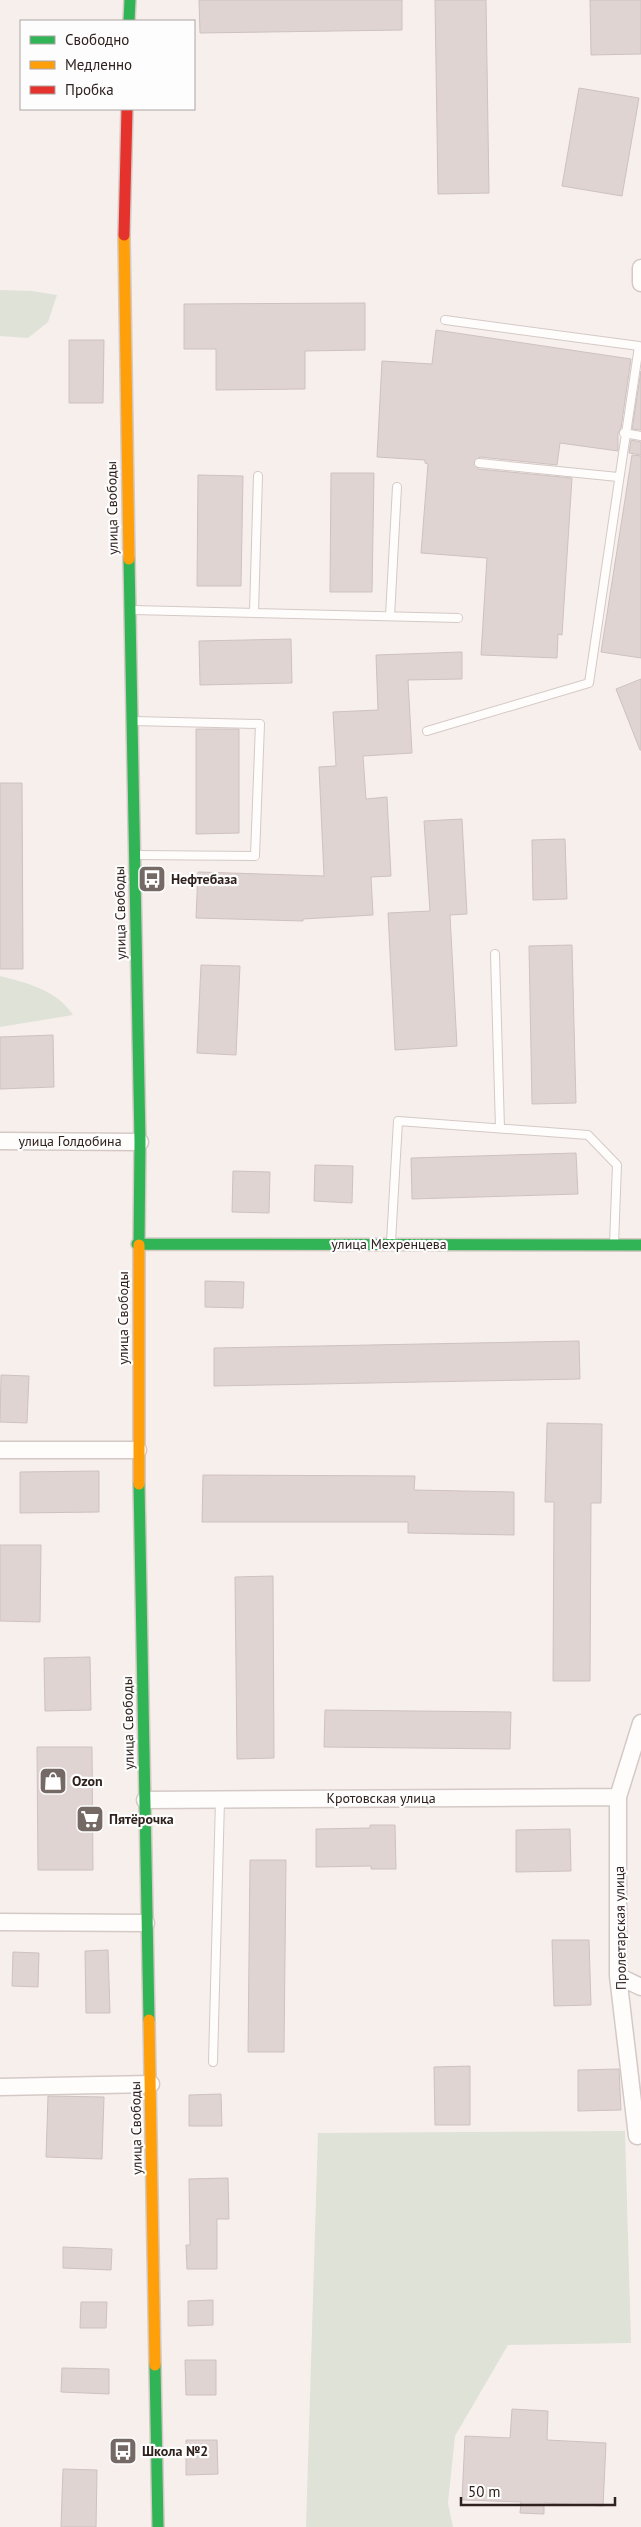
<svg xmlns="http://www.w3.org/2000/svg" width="641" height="2527" font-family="'PT Sans',sans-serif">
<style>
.green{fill:#dee2d7}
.building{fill:#dfd4d1;stroke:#cec2c0}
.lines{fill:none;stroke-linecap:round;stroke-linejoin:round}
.lane-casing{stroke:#d4c9c5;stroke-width:10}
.street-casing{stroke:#d4c9c5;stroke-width:19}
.fast-casing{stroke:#d4c9c5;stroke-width:14}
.slow-casing{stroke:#d4c9c5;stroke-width:14}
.jam-casing{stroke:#d4c9c5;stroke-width:14}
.lane{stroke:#fefdfc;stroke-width:8}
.street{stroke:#fefdfc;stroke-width:16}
.fast{stroke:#30b455;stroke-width:11}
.slow{stroke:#ff9f0a;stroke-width:11}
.jam{stroke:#e5322d;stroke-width:11}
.labels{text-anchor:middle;stroke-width:4.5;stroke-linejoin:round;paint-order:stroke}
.street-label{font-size:14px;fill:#2f211d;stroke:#fdfdfd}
.poi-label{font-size:14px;font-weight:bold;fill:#2f211d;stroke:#fdfdfd;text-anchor:start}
</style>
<rect width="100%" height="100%" fill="#f7efec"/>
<path class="green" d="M0,290l32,1 25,4 -9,27 -20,16 -28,-2z
M0,976c27,7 57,14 73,39l-73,12z
M625,2131l6,212 -123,2 -53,91 -7,67 5,24h-147l12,-394z"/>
<path class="building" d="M199,0h203v30l-202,3z
M435,0h51l3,193 -51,1z
M590,0h51v54l-50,1z
M579,88l60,10 -17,98 -60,-10z
M365,303v47l-60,1v38l-89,1v-41h-32v-45z
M436,330l195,29 -10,69 -3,5v18l-58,-8 -3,22 -77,-8 -6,5 4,7 94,9 -10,157 -4,-1 -1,24 -76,-3 6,-97 -66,-5 7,-89 -3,-1v-3l-48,-3 5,-96 50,3z
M69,340h35l-1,63h-34z
M641,371v59l-9,-1z
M631,440l10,2v13l-12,-2z
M632,455l9,1v202l-40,-6z
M331,473h43l-2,119h-42z
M198,475l45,1 -2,110h-44z
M291,639l1,44 -92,2 -1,-44z
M462,652v27l-54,1 4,73 -49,3 3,43 21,-2 4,79 -20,1 2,38 -70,4v2l-107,-3 2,-46 126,4 -5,-109 17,-1 -3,-54 45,-2 -2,-55z
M641,679v71h-1l-24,-61z
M196,729h43v104l-43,1z
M0,783h22l1,186h-23z
M462,819l5,95 -17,1 7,131 -62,4 -7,-137 42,-2 -6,-90z
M565,839l2,60 -34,1 -1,-60z
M572,945l4,158 -44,1 -3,-158z
M201,965l39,1 -4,89 -39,-2z
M53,1035l1,52 -54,2v-52z
M576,1153l2,41 -166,5 -1,-41z
M315,1165l38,1 -1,37 -38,-2z
M233,1171l37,1 -1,41 -37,-1z
M205,1281l39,1 -1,26 -38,-1z
M579,1341l1,38 -366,7v-38z
M1,1375l28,1 -2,47 -27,-1z
M547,1423l55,1 -1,79h-10l-1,178h-37l1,-179h-9z
M99,1471v41l-79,1v-41z
M203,1475l212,1 -1,14 100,2v43l-106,-2v-11h-206z
M0,1545h41l-1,77 -40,-1z
M273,1576l1,182 -37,1 -2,-182z
M90,1657l1,53 -46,1 -1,-53z
M325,1710l186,2 -1,37 -186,-2z
M37,1747h55l1,123h-55z
M370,1825h25l1,44h-25v-3l-55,1v-38l54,-1z
M570,1829l1,42 -55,1v-42z
M250,1860h36l-2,192h-36z
M552,1940h37l2,65 -37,1z
M108,1950l2,63h-24l-1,-62z
M13,1952l26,1 -1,34 -26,-1z
M470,2066v59h-35l-1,-58z
M619,2069l2,41 -43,1v-41z
M221,2094l1,32h-33v-31z
M48,2096l56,1 -2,62 -56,-2z
M228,2178l1,41h-12v50h-30l-1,-24h4l-1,-66z
M63,2247l49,2 -1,21 -48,-2z
M213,2300v25l-25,1v-25z
M81,2302h26l-1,26h-26z
M185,2360h31v35h-30z
M62,2368l47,1v25l-48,-2z
M512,2409l36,2 -1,29 59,3 -3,63 -59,-3v11l-24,-1 1,-11 -59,-2 3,-64 45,2z
M186,2440h31l1,34 -32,1z
M63,2469l34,1 -1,57h-35z"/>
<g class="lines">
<defs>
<path id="lane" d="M624,433l17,3
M479,463l139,14
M133,610l325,8
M254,612l4,-136
M390,616l7,-129
M133,721l127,3 -5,132 -119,-1
M427,731l162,-48 50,-337 -194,-26
M495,954l5,174
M391,1242l7,-121 190,14 29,30 -3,79
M213,2062l7,-262"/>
<path id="street" d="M641,268v15
M0,1141l140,1
M0,1450h138
M145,1800l473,-3
M0,1922l146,1
M618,1976l23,11
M0,2087l151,-3
M637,2136l-19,-160v-179l23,-74"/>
<path id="fast" d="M129,21l1,-21
M129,559l11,583 -1,103
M137,1244l504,1
M139,1484l10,536
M155,2365l3,162"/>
<path id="slow" d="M124,235l5,324
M139,1484v-239
M149,2020l6,345"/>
<path id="jam" d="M124,235l3,-126"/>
</defs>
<use href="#lane" class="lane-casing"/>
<use href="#street" class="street-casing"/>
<use href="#fast" class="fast-casing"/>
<use href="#slow" class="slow-casing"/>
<use href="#jam" class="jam-casing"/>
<use href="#lane" class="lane"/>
<use href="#street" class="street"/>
<use href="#fast" class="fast"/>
<use href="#slow" class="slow"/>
<use href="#jam" class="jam"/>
</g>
<defs>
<symbol id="bus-square" viewBox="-11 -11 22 22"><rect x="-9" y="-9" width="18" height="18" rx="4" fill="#756965" stroke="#fdfdfd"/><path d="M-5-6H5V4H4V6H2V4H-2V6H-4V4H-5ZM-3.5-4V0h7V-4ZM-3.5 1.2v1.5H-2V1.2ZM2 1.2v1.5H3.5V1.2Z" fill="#fff"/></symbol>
<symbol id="shop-square" viewBox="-11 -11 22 22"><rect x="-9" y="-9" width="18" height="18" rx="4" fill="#756965" stroke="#fdfdfd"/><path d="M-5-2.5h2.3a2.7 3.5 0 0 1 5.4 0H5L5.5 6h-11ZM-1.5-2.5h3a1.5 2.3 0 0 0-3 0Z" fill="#fff"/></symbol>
<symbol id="supermarket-square" viewBox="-11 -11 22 22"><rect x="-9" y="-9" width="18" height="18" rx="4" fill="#756965" stroke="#fdfdfd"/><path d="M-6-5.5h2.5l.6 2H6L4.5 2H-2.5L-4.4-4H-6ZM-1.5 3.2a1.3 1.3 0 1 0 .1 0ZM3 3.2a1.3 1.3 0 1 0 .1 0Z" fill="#fff"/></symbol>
</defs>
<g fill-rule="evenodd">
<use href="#bus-square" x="136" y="863" width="32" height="32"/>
<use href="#shop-square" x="37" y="1765" width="32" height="32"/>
<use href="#supermarket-square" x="74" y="1803" width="32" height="32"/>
<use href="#bus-square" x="107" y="2435" width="32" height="32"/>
</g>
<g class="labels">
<g class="street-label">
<text transform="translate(112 508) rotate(-91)" y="5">улица Свободы</text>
<text transform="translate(120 913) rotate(-91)" y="5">улица Свободы</text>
<text x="70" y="1146">улица Голдобина</text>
<text x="389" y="1249">улица Мехренцева</text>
<text transform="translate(123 1318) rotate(-90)" y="5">улица Свободы</text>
<text transform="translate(128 1723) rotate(-91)" y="5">улица Свободы</text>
<text x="381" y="1803">Кротовская улица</text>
<text transform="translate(620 1928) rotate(-91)" y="5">Пролетарская улица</text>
<text transform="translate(136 2128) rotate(-91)" y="5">улица Свободы</text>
</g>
<g class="poi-label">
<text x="171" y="884">Нефтебаза</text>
<text x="72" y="1786">Ozon</text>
<text x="109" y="1824">Пятёрочка</text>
<text x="142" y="2456">Школа №2</text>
</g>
</g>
<rect x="20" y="20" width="175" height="90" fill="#fdfdfd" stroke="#aba5a3"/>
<rect x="30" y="36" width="25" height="8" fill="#30b455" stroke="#aba5a3"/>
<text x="65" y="45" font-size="15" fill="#2f211d">Свободно</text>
<rect x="30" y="61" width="25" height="8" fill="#ff9f0a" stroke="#aba5a3"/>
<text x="65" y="70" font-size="15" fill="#2f211d">Медленно</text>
<rect x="30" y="86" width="25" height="8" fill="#e5322d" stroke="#aba5a3"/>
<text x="65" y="95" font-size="15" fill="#2f211d">Пробка</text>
<path d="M461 2497v8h154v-8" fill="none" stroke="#2f211d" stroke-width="2.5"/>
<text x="468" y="2497" font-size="15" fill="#2f211d" stroke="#fdfdfd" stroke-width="4" paint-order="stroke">50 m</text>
</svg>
